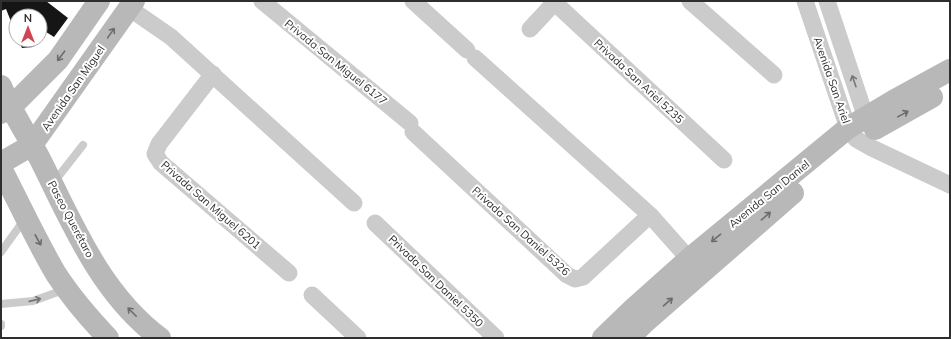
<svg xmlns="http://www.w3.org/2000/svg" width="951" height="339" font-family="Mulish,sans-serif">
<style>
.building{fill:#151515}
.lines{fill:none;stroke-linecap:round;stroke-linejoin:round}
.lane{stroke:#cbcbcb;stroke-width:8}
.street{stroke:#cbcbcb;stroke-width:17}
.secondary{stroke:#b8b8b8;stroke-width:22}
.oneway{stroke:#6c6c6c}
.oneway2{stroke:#757575}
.labels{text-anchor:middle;stroke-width:4;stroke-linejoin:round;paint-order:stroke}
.street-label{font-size:11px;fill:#2e2e2e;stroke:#fff}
</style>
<rect width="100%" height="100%" fill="#fff"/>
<path class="building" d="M1,1h45l22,17 -14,19 -11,-7 -3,5v-19h-24v18l-10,-25 -5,2z
M18,40h19l-4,7 -11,1z"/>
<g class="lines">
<path class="lane" d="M54,182l29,-37
M1,252l23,-32
M1,304l32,-3 33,-12
M1,324v2"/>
<path class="street" d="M262,1l148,122
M413,1l54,49
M690,1l84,74
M805,1l43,127 8,11 16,9 78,37
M827,1l39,117 5,9
M554,2l170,158
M129,8l42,29 183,166
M530,29l26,-28
M475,58l175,157 39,44
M213,74l-54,70 -4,10 6,9 128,110
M413,132l154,143 8,4 8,-2 67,-62
M375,223l121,115
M312,295l46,43"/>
<path class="secondary" d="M1,86c11,27 27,50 40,75 32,64 60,133 119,177
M1,113l9,-5 48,-48 41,-59
M875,129l57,-32
M1,163l31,-18 102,-144
M1,168c18,35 35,72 55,106 15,23 33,44 52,64
M603,338l29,-28 57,-51 159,-131 47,-28 55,-30
M629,338l15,-15 149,-130"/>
</g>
<defs><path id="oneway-shaft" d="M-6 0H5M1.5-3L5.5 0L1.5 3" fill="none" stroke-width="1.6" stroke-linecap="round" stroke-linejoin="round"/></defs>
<g class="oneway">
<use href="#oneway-shaft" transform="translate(111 33) rotate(-55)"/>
<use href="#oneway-shaft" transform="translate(61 56) rotate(127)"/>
<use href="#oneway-shaft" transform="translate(903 114) rotate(-29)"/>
<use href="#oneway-shaft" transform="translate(766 216) rotate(-41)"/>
<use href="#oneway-shaft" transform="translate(716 238) rotate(141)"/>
<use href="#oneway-shaft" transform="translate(38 240) rotate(61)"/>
<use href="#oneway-shaft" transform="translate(668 302) rotate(-41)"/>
<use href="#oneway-shaft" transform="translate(132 312) rotate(-135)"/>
</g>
<g class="oneway2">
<use href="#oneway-shaft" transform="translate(854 81) rotate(-109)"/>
<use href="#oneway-shaft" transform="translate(35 300) rotate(-13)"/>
</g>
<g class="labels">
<g class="street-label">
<text transform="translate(336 62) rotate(39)" y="4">Privada San Miguel 6177</text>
<text transform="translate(832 80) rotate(71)" y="4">Avenida San Ariel</text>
<text transform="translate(639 81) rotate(43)" y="4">Privada San Ariel 5235</text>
<text transform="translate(73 88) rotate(-55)" y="4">Avenida San Miguel</text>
<text transform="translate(769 194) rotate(-39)" y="4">Avenida San Daniel</text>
<text transform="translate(211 205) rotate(41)" y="4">Privada San Miguel 6201</text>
<text transform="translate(71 219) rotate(62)" y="4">Paseo Querétaro</text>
<text transform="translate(521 231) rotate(42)" y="4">Privada San Daniel 5326</text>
<text transform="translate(436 281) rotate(44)" y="4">Privada San Daniel 5350</text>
</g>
</g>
<rect width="951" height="339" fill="none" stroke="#2e2e2e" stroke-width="4"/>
<g transform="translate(28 28)"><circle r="19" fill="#ffffff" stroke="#ababab"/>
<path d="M0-3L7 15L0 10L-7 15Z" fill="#d14451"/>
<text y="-6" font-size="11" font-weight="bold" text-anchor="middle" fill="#2e2e2e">N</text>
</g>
</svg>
